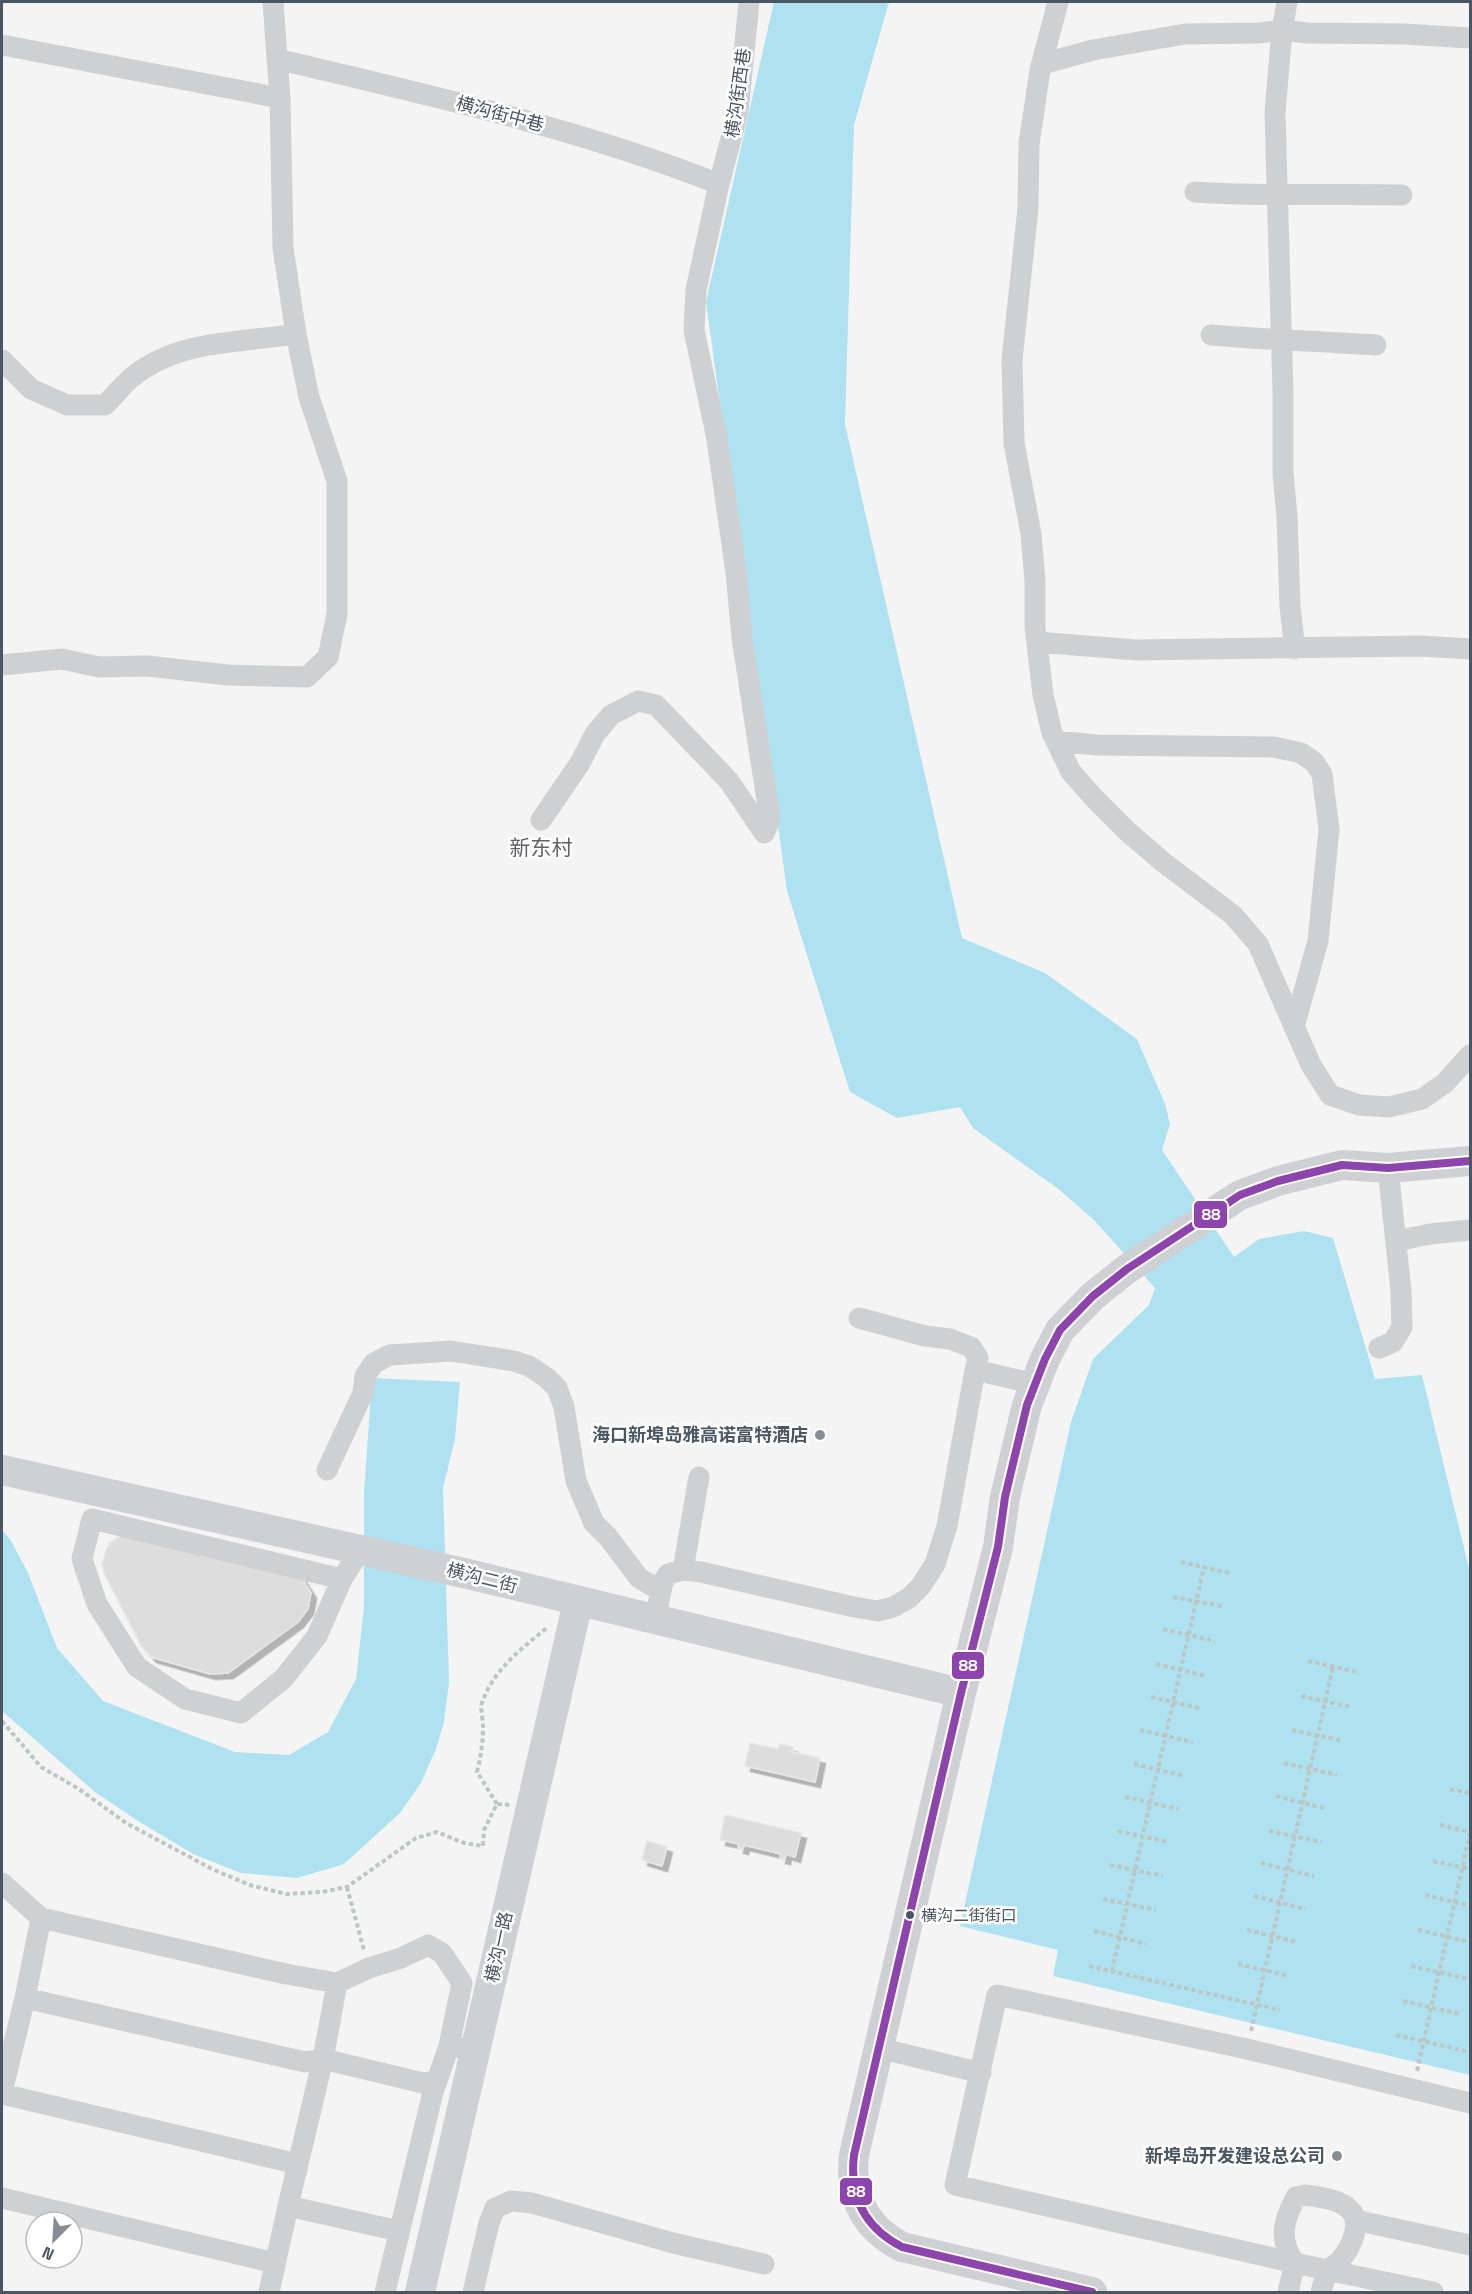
<svg xmlns="http://www.w3.org/2000/svg" width="1472" height="2294" font-family="'Space Grotesk','Noto Sans SC',sans-serif">
<style>
.water{fill:#aee2f0}
.building{fill:#ddddde;stroke:#e5e6e7;stroke-width:1.5;filter:url(#shadow)}
.lines{fill:none;stroke-linecap:round;stroke-linejoin:round}
.path{stroke:#bcc7c4;stroke-width:4;stroke-dasharray:4.5 3;stroke-linecap:butt}
.street{stroke:#ced0d2;stroke-width:21}
.secondary{stroke:#ced0d4;stroke-width:30}
.bus-1-casing{stroke:#fff;stroke-width:12}
.bus-1{stroke:#8e44ad;stroke-width:8}
.poi-dot{fill:#868d94;stroke:#fff;stroke-width:2}
.bus-dot{fill:#4a5661;stroke:#fff;stroke-width:2}
.labels{text-anchor:middle;stroke-width:5;stroke-linejoin:round;paint-order:stroke}
.bus-label{font-size:16px;fill:#4a5661;stroke:#fff;text-anchor:start}
.street-label{font-size:18px;fill:#4a5661;stroke:#fff}
.poi-label{font-size:18px;font-weight:bold;fill:#4a5661;stroke:#fff;text-anchor:end}
.quarter-label{font-size:21px;fill:#5f6368;stroke:#fff}
.line-badge{stroke:#fff;stroke-width:2}
.badge-label{font-size:16px;text-anchor:middle;font-weight:bold;fill:#fff}
</style>
<defs>
<filter id="shadow"><feDropShadow dx="5.5" dy="5.5" stdDeviation="0" flood-color="#0004"/></filter>
</defs>
<rect width="100%" height="100%" fill="#f4f4f4"/>
<path class="water" d="M774,2h115l-35,123 -9,299 117,514 83,35 92,66 28,65 5,20 -8,26 72,107 25,-18 45,-8 29,7 42,141 47,-4 48,198v502l-417,-99 5,-26 -98,-24 111,-504 22,-63 56,-54 6,-17 -62,-69 -36,-31 -84,-60 -13,-21 -63,11 -47,-26 -63,-201 -81,-589z
M372,1378l88,4 -5,57 -12,49 6,195 -5,39 -8,27 -15,34 -21,30 -56,51 -47,14 -56,-5 -48,-19 -55,-33 -43,-29 -93,-81v-181l8,9 18,34 29,75 46,53 132,51 54,3 39,-23 28,-53 8,-73v-113z"/>
<path class="building" d="M122,1535l179,42 10,16 -3,16 -10,13 -70,51 -18,1 -59,-17 -9,-10 -38,-74 -2,-9 4,-14 4,-7z
M750,1743l28,6 2,-5 13,3 -1,5 28,6 -5,24 -70,-16z
M725,1815l76,18 -6,24 -9,-3 -1,5 -5,-1 1,-4 -37,-9 -1,4 -5,-1 1,-4 -19,-4z
M647,1841l20,6 -5,19 -20,-6z"/>
<g class="lines">
<path class="path" d="M1181,1562l48,11
M1173,1597l49,9
M1163,1629l52,12
M1308,1661l49,11
M1156,1664l50,12
M1301,1696l50,11
M1151,1697l48,11
M2,1721l39,46 38,22 47,34 88,47 36,15 36,9 36,-2 25,-5 69,-49 21,-6 27,11 19,3 1,-16 13,-26 13,1
M1140,1730l53,12
M1292,1730l51,11
M1284,1763l53,12
M1134,1764l51,12
M1450,1789l20,4
M1276,1796l51,13
M1125,1797l53,12
M497,1804l-20,-32c4,-16 6,-30 6,-46 0,-7 -3,-16 -1,-23 11,-33 40,-55 66,-76
M1440,1825l30,7
M1118,1831l50,11
M1269,1831l52,11
M1433,1861l37,8
M1261,1863l53,13
M1110,1865l53,11
M347,1887l17,63
M1425,1895l45,11
M1254,1896l52,13
M1103,1899l53,11
M1247,1930l50,12
M1418,1930l52,12
M1094,1931l52,13
M1238,1964l51,12
M1089,1966l191,44
M1411,1966l58,13
M1112,1971l92,-404
M1403,2001l57,13
M1251,2031l82,-364
M1396,2035l74,17
M1417,2071l53,-238"/>
<path class="street" d="M1058,2l-18,68 -11,74 -1,64 -16,152 2,83 17,91 4,47v46l8,68 9,38 19,39 24,27 33,33 35,30 70,53 25,29 53,121 19,30 29,10 30,2 33,-8 23,-16 25,-28
M1287,2l-5,28 -7,83 8,279v82l4,42 3,91 5,42
M2,45l278,53
M277,59c150,36 298,68 442,125
M1042,64l51,-14 92,-16 74,-1 23,-3 25,3 97,1 66,4
M1195,192c69,5 138,1 207,3
M1211,335c55,5 110,6 165,10
M2,360l29,29 36,16h38c9,-9 17,-19 26,-27 47,-39 108,-35 165,-44
M1037,642l99,8 285,-4 49,3
M2,665l60,-6 37,8 48,-1 81,9 79,2 21,-20 9,-43v-133l-28,-84 -13,-63 -13,-86 -3,-150 -7,-96
M1056,741l41,4 177,2 27,6 13,9 8,12 7,55 -11,112 -24,86
M541,820l39,-57 15,-29 16,-19 27,-14 18,4 73,76 35,52 6,-13 -28,-182 -6,-66 -19,-133 -23,-109 2,-40 23,-106 19,-72 11,-110
M1396,1241l34,-7 40,-4
M859,1318l66,18 25,3 21,8 7,11 -3,12
M1379,1348l14,-6 9,-15 -1,-36 -13,-123
M327,1470l36,-77 2,-17 9,-13 16,-8 61,-4 63,10 15,5 18,12 10,10 7,19 12,74 18,42 14,14 31,41 22,13
M683,1570l16,-93
M342,1579l-250,-60 -10,40 15,45 40,63 48,32 56,14 43,-35 33,-42 25,-57 18,-28
M655,1619l8,-37 5,-8 15,-4 18,2 153,35 24,4 15,-4 16,-9 12,-12 14,-22 12,-38 28,-156 60,14
M2,1883l39,35 245,56 51,9 32,-15 32,-10 27,-13 14,8 20,30 -13,63 27,5
M337,1983l-14,76 -35,147 111,25
M25,1998l16,-80
M879,2048l102,25
M2,2092l23,-94 280,64 18,-3 100,24 14,-2
M2,2094l296,70
M1305,2195c14,2 35,4 45,15 13,12 1,37 -8,48 -3,5 -10,8 -15,12l-32,-7c-17,-23 -12,-42 1,-66z
M2,2198l273,65
M1355,2220l115,25
M269,2292l19,-86
M385,2292l48,-200 16,-46
M473,2292l16,-69 6,-15 16,-7 21,2 141,40 91,21
M1288,2292l7,-29 -340,-78 42,-190 250,54 223,54
M1321,2292l6,-22 106,22"/>
<path class="secondary" d="M2,1470l466,104 493,119
M420,2292l158,-690
M1092,2292l-190,-45c-37,-19 -53,-50 -48,-92l107,-462 37,-146 7,-50 22,-92 18,-46 15,-29 33,-34 34,-27 113,-74 38,-14 64,-16 46,3 82,-7"/>
<defs>
<path id="bus-1" d="M1092,2292l-190,-45c-37,-19 -53,-50 -48,-92l107,-462 37,-146 7,-50 22,-92 18,-46 15,-29 33,-34 34,-27 113,-74 38,-14 64,-16 46,3 82,-7"/>
</defs>
<use href="#bus-1" class="bus-1-casing"/>
<use href="#bus-1" class="bus-1"/>
</g>
<g class="poi-dot">
<circle cx="820" cy="1435" r="6"/>
<circle cx="1337" cy="2156" r="6"/>
</g>
<circle class="bus-dot" cx="910" cy="1915" r="5"/>
<g class="labels">
<g class="bus-label">
<text x="921" y="1921">横沟二街街口</text>
</g>
<g class="street-label">
<text transform="translate(738 93) rotate(-82)" y="6">横沟街西巷</text>
<text transform="translate(500 114) rotate(15)" y="6">横沟街中巷</text>
<text transform="translate(482 1578) rotate(14)" y="6">横沟二街</text>
<text transform="translate(499 1947) rotate(-78)" y="6">横沟一路</text>
</g>
<g class="poi-label">
<text x="808" y="1441">海口新埠岛雅高诺富特酒店</text>
<text x="1325" y="2162">新埠岛开发建设总公司</text>
</g>
<g class="quarter-label">
<text x="541" y="855">新东村</text>
</g>
</g>
<g class="line-badge">
<rect x="1193" y="1200" width="35" height="29" rx="6" fill="#8e44ad"/>
<rect x="951" y="1651" width="34" height="29" rx="6" fill="#8e44ad"/>
<rect x="839" y="2177" width="34" height="29" rx="6" fill="#8e44ad"/>
</g>
<g class="badge-label">
<text x="1211" y="1220">88</text>
<text x="968" y="1671">88</text>
<text x="856" y="2197">88</text>
</g>
<rect width="1472" height="2294" fill="none" stroke="#4a5661" stroke-width="6"/>
<g transform="translate(54 2240) rotate(204)"><circle r="28" fill="#ffffff" stroke="#b7bbc0" stroke-width="1.5"/>
<path d="M0-4.5L10 22L0 15L-10 22Z" fill="#868d94"/>
<text y="-9" font-size="16" font-weight="bold" text-anchor="middle" fill="#4a5661">N</text>
</g>
</svg>
